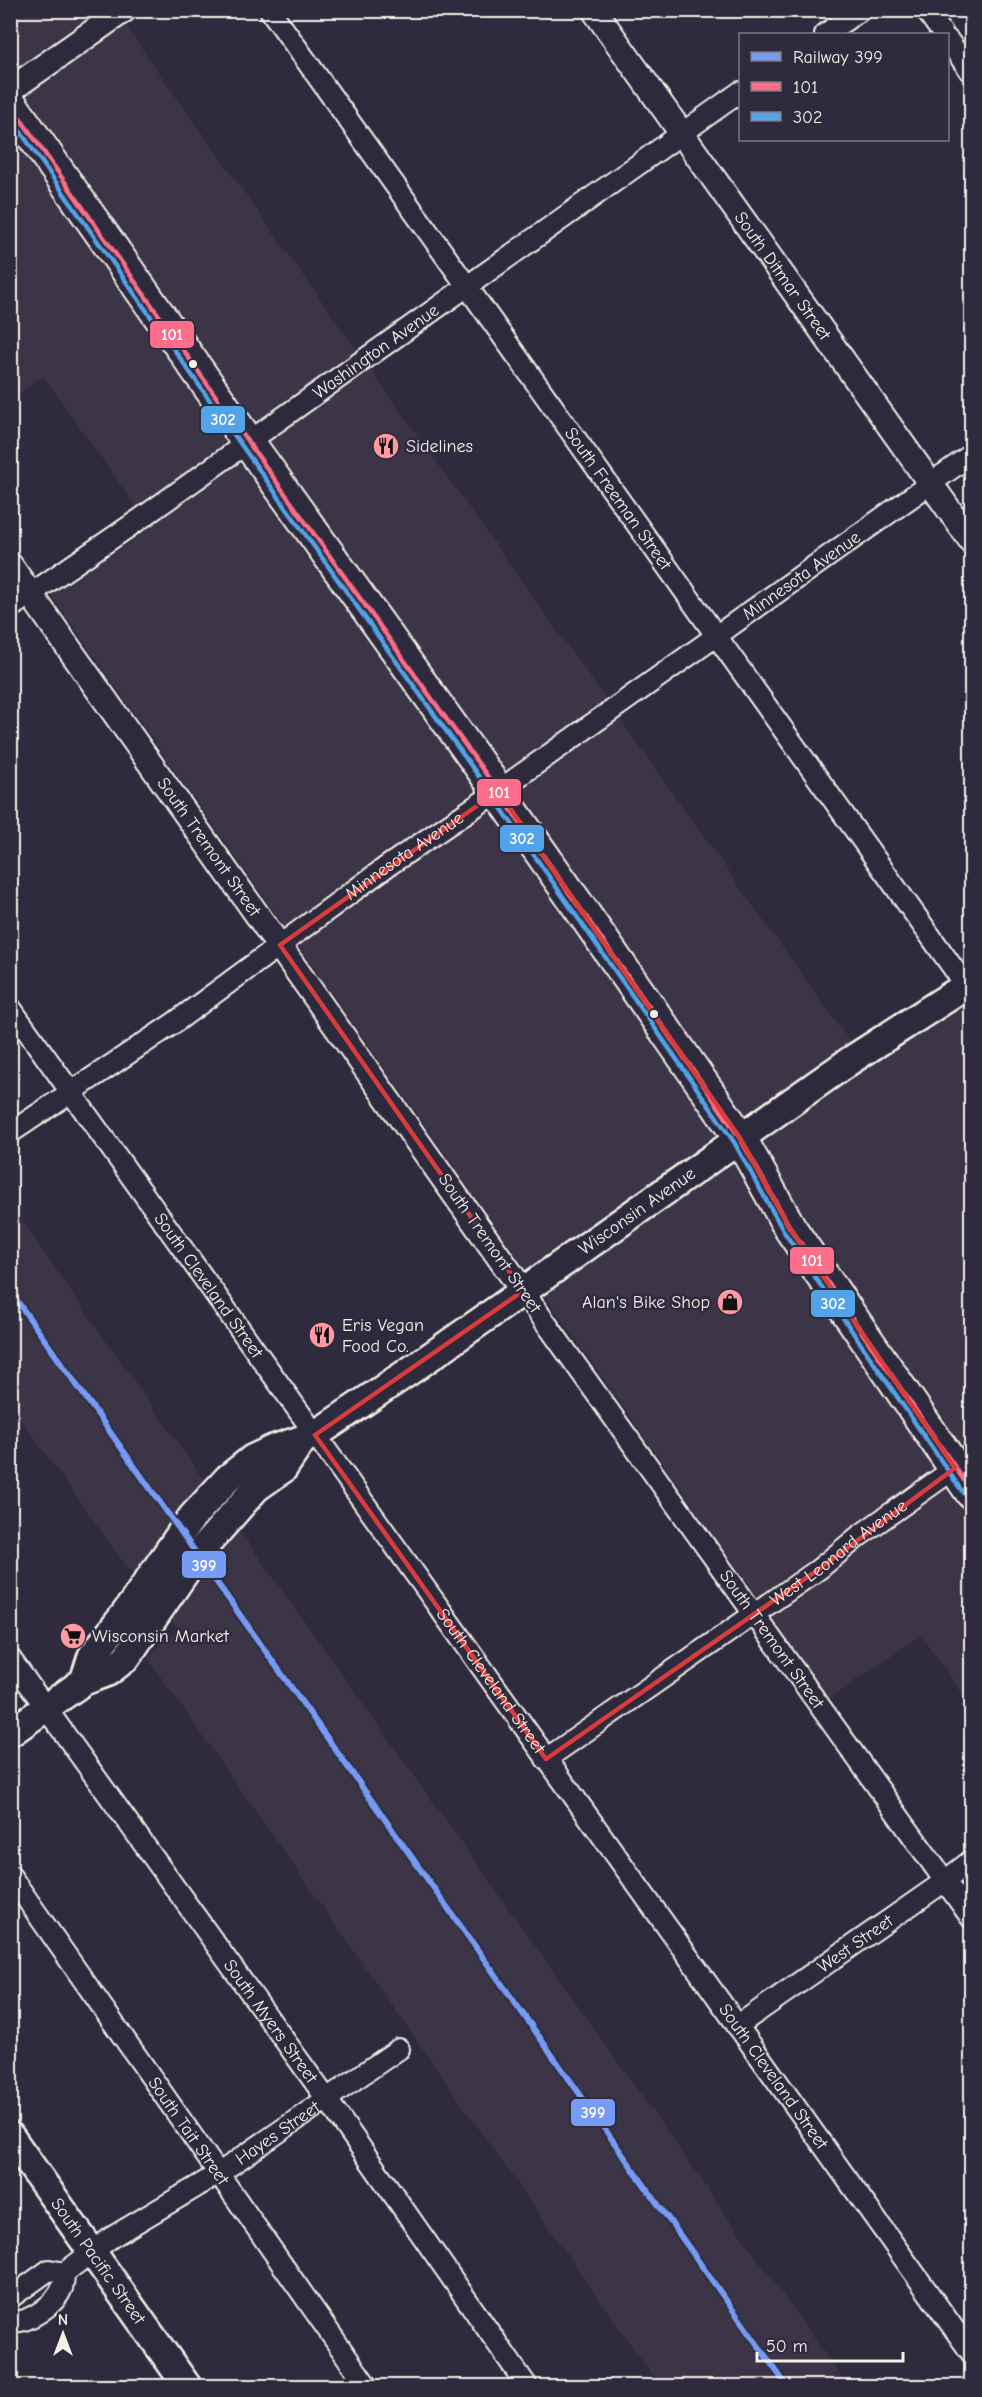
<svg xmlns="http://www.w3.org/2000/svg" width="982" height="2397" font-family="'Comic Neue',sans-serif">
<style>
.built{fill:#3b3647}
.lines{fill:none;stroke-linecap:round;stroke-linejoin:round}
.minor-casing{stroke:#f4f1e8;stroke-width:24}
.tertiary-casing{stroke:#f4f1e8;stroke-width:28}
.secondary-casing{stroke:#f4f1e8;stroke-width:32}
.primary-casing{stroke:#f4f1e8;stroke-width:36}
.minor{stroke:#2f2a3d;stroke-width:20}
.tertiary{stroke:#2f2a3d;stroke-width:24}
.secondary{stroke:#2f2a3d;stroke-width:27}
.primary{stroke:#2f2a3d;stroke-width:32}
.bus-1-casing{stroke:#2f2a3d;stroke-width:9}
.bus-2-casing{stroke:#2f2a3d;stroke-width:9}
.bus-1{stroke:#fb6d88;stroke-width:4.5}
.bus-2{stroke:#53a3e8;stroke-width:4.5}
.rail-1-casing{stroke:#2f2a3d;stroke-width:10}
.rail-1{stroke:#769bf4;stroke-width:6}
.marked{fill:none;stroke:#d93c3b;stroke-width:4.5;stroke-linejoin:round}
.bus-dot{fill:#f4f1e8;stroke:#2f2a3d;stroke-width:2}
.labels{text-anchor:middle;stroke-width:5;stroke-linejoin:round;paint-order:stroke}
.street-label{font-size:18px;fill:#f4f1e8;stroke:#2f2a3d}
.poi-label{font-size:18px;fill:#f4f1e8;stroke:#2f2a3d;text-anchor:start}
.line-badge{stroke:#2f2a3d;stroke-width:2}
.badge-label{font-size:16px;text-anchor:middle;font-weight:bold;fill:#fff}
</style>
<rect width="100%" height="100%" fill="#2f2a3d"/>
<filter id="ink" filterUnits="userSpaceOnUse"><feTurbulence type="fractalNoise" baseFrequency=".0167" numOctaves="2"/><feDisplacementMap in="SourceGraphic" scale="12" xChannelSelector="R" yChannelSelector="G"/><feConvolveMatrix kernelMatrix="1 2 1 2 8 2 1 2 1" color-interpolation-filters="sRGB"/></filter>
<g filter="url(#ink)">
<path class="built" d="M11,11h104l753,1056 103,-73v712l-50,-71 -92,64 -778,-1104 100,-67 -108,-152 -32,23z
M10,1204l189,269 649,913h-188l-512,-727 16,-21 8,-2 5,-8 -53,-65 -113,-157z"/>
<g class="lines">
<defs>
<g id="minor">
<path id="s1" d="M270,10l696,976"/>
<path d="M926,10l17,24"/>
<path d="M825,34l36,-24"/>
<path d="M948,40l24,34"/>
<path id="s2" d="M10,608l133,-91 597,-425"/>
<path id="s3" d="M10,1007l962,1347"/>
<path id="s4" d="M10,1133l164,-110 212,-156 112,-76 474,-337"/>
<path id="s5" d="M523,1291l449,628"/>
<path id="s6" d="M10,1658l316,440 201,288"/>
<path id="s7" d="M546,1759l273,-190 40,-33 96,-68"/>
<path id="s8" d="M10,1875l357,511"/>
<path id="s9" d="M737,2026l208,-145 27,-21"/>
<path d="M10,2298l39,-28 15,3"/>
<path id="s10" d="M10,2321c17,4 46,-17 52,-33 2,-4 2,-10 2,-15l48,-36 106,-63 181,-125"/>
</g>
<g id="tertiary">
<path id="s11" d="M594,10l378,532"/>
<path d="M10,90l114,-80"/>
<path id="s12" d="M10,565l513,726"/>
</g>
<g id="secondary">
<path id="s13" d="M84,1681l8,-25 35,-45 65,-94 36,-39 24,-19 21,-10 42,-14 102,-69 434,-306 121,-78"/>
<path d="M10,1733l74,-52 24,-9 18,-14 71,-103 59,-67 27,-19 19,-28"/>
<path id="s14" d="M10,2136l177,250"/>
</g>
<path id="primary" d="M10,103l238,339 250,349 195,279 47,68 50,90 182,265"/>
</defs>
<use href="#minor" class="minor-casing"/>
<use href="#tertiary" class="tertiary-casing"/>
<use href="#secondary" class="secondary-casing"/>
<use href="#primary" class="primary-casing"/>
<use href="#minor" class="minor"/>
<use href="#tertiary" class="tertiary"/>
<use href="#secondary" class="secondary"/>
<use href="#primary" class="primary"/>
<defs>
<path id="bus-1" d="M10,104l238,338 250,349 195,279 47,68 50,90 182,264"/>
<path id="bus-2" d="M10,117l232,329 250,349 195,279 47,68 50,90 182,265"/>
</defs>
<use href="#bus-1" class="bus-1-casing"/>
<use href="#bus-2" class="bus-2-casing"/>
<use href="#bus-1" class="bus-1"/>
<use href="#bus-2" class="bus-2"/>
<defs>
<path id="rail-1" d="M10,1291l777,1095"/>
</defs>
<use href="#rail-1" class="rail-1-casing"/>
<use href="#rail-1" class="rail-1"/>
</g>
</g>
<path class="marked" d="M498,791l242,347 50,90 165,240 -136,101 -273,190 -231,-324 208,-144 -243,-346z"/>
<defs>
<symbol id="restaurant-disc" viewBox="-11 -11 22 22"><circle r="9.5" fill="#ff9aa2" stroke="#2f2a3d"/><path d="M-5-6h1v4h1v-4h1v4h1v-4h1v5L-1.5 .5V6h-2V.5L-5-1ZM5-6V6H3V1.5H1.5Q1.5-4 5-6Z" fill="#111"/></symbol>
<symbol id="shop-disc" viewBox="-11 -11 22 22"><circle r="9.5" fill="#ff9aa2" stroke="#2f2a3d"/><path d="M-5-2.5h2.3a2.7 3.5 0 0 1 5.4 0H5L5.5 6h-11ZM-1.5-2.5h3a1.5 2.3 0 0 0-3 0Z" fill="#111"/></symbol>
<symbol id="supermarket-disc" viewBox="-11 -11 22 22"><circle r="9.5" fill="#ff9aa2" stroke="#2f2a3d"/><path d="M-6-5.5h2.5l.6 2H6L4.5 2H-2.5L-4.4-4H-6ZM-1.5 3.2a1.3 1.3 0 1 0 .1 0ZM3 3.2a1.3 1.3 0 1 0 .1 0Z" fill="#111"/></symbol>
</defs>
<g fill-rule="evenodd">
<use href="#restaurant-disc" x="371" y="431" width="30" height="30"/>
<use href="#shop-disc" x="715" y="1287" width="30" height="30"/>
<use href="#restaurant-disc" x="307" y="1320" width="30" height="30"/>
<use href="#supermarket-disc" x="58" y="1621" width="30" height="30"/>
</g>
<g class="bus-dot">
<circle cx="193" cy="364" r="5"/>
<circle cx="654" cy="1014" r="5"/>
</g>
<g class="labels">
<g class="street-label">
<text dy="6" stroke="none"><textPath href="#s11" startOffset="326">South Ditmar Street</textPath></text>
<text dy="6" stroke="none"><textPath href="#s2" startOffset="447">Washington Avenue</textPath></text>
<text dy="6" stroke="none"><textPath href="#s1" startOffset="600">South Freeman Street</textPath></text>
<text dy="6" stroke="none"><textPath href="#s4" startOffset="968">Minnesota Avenue</textPath></text>
<text dy="6" stroke="none"><textPath href="#s12" startOffset="345">South Tremont Street</textPath></text>
<text dy="6" stroke="none"><textPath href="#s4" startOffset="482">Minnesota Avenue</textPath></text>
<text dy="6" stroke="none"><textPath href="#s13" startOffset="741">Wisconsin Avenue</textPath></text>
<text transform="translate(490 1243) rotate(55)" y="6">South Tremont Street</text>
<text dy="6" stroke="none"><textPath href="#s3" startOffset="342">South Cleveland Street</textPath></text>
<text dy="6" stroke="none"><textPath href="#s7" startOffset="358">West Leonard Avenue</textPath></text>
<text dy="6" stroke="none"><textPath href="#s5" startOffset="428">South Tremont Street</textPath></text>
<text dy="6" stroke="none"><textPath href="#s3" startOffset="828">South Cleveland Street</textPath></text>
<text dy="6" stroke="none"><textPath href="#s9" startOffset="144">West Street</textPath></text>
<text dy="6" stroke="none"><textPath href="#s6" startOffset="447">South Myers Street</textPath></text>
<text dy="6" stroke="none"><textPath href="#s3" startOffset="1314">South Cleveland Street</textPath></text>
<text dy="6" stroke="none"><textPath href="#s8" startOffset="312">South Tait Street</textPath></text>
<text dy="6" stroke="none"><textPath href="#s10" startOffset="336">Hayes Street</textPath></text>
<text dy="6" stroke="none"><textPath href="#s14" startOffset="153">South Pacific Street</textPath></text>
</g>
<g class="poi-label">
<text x="406" y="452">Sidelines</text>
<text x="710" y="1308" text-anchor="end">Alan's Bike Shop</text>
<text x="342" y="1331">Eris Vegan<tspan x="342" dy="21">Food Co.</tspan></text>
<text x="92" y="1642">Wisconsin Market</text>
</g>
</g>
<g class="line-badge">
<rect x="149" y="320" width="46" height="29" rx="6" fill="#fb6d88"/>
<rect x="200" y="405" width="46" height="29" rx="6" fill="#53a3e8"/>
<rect x="476" y="778" width="46" height="29" rx="6" fill="#fb6d88"/>
<rect x="499" y="824" width="46" height="29" rx="6" fill="#53a3e8"/>
<rect x="789" y="1246" width="46" height="29" rx="6" fill="#fb6d88"/>
<rect x="810" y="1289" width="46" height="29" rx="6" fill="#53a3e8"/>
<rect x="181" y="1550" width="46" height="29" rx="6" fill="#769bf4"/>
<rect x="570" y="2098" width="46" height="29" rx="6" fill="#769bf4"/>
</g>
<g class="badge-label">
<text x="172" y="340">101</text>
<text x="223" y="425">302</text>
<text x="499" y="798">101</text>
<text x="522" y="844">302</text>
<text x="812" y="1266">101</text>
<text x="833" y="1309">302</text>
<text x="204" y="1571">399</text>
<text x="593" y="2118">399</text>
</g>
<rect width="982" height="2397" fill="none" stroke="#2f2a3d" stroke-width="36"/>
<rect x="18" y="18" width="946" height="2361" fill="none" stroke="#f4f1e8" stroke-width="2" filter="url(#ink)"/>
<rect x="739" y="33" width="210" height="108" fill="#2f2a3d" stroke="#7e7a81" stroke-width="1.5"/>
<rect x="751" y="52" width="30" height="9" fill="#769bf4" stroke="#7e7a81" stroke-width="1.5"/>
<text x="793" y="63" font-size="18" fill="#f4f1e8">Railway 399</text>
<rect x="751" y="82" width="30" height="9" fill="#fb6d88" stroke="#7e7a81" stroke-width="1.5"/>
<text x="793" y="93" font-size="18" fill="#f4f1e8">101</text>
<rect x="751" y="112" width="30" height="9" fill="#53a3e8" stroke="#7e7a81" stroke-width="1.5"/>
<text x="793" y="123" font-size="18" fill="#f4f1e8">302</text>
<g transform="translate(63 2334)" stroke="#2f2a3d" stroke-width="4.5" paint-order="stroke">
<path d="M0-4.5L10 22L0 15L-10 22Z" fill="#f4f1e8"/>
<text y="-9" font-size="16" font-weight="bold" text-anchor="middle" fill="#f4f1e8">N</text>
</g>
<path d="M757 2352v9h146v-9" fill="none" stroke="#f4f1e8" stroke-width="3"/>
<text x="766" y="2352" font-size="18" fill="#f4f1e8" stroke="#2f2a3d" stroke-width="4.5" paint-order="stroke">50 m</text>
</svg>
